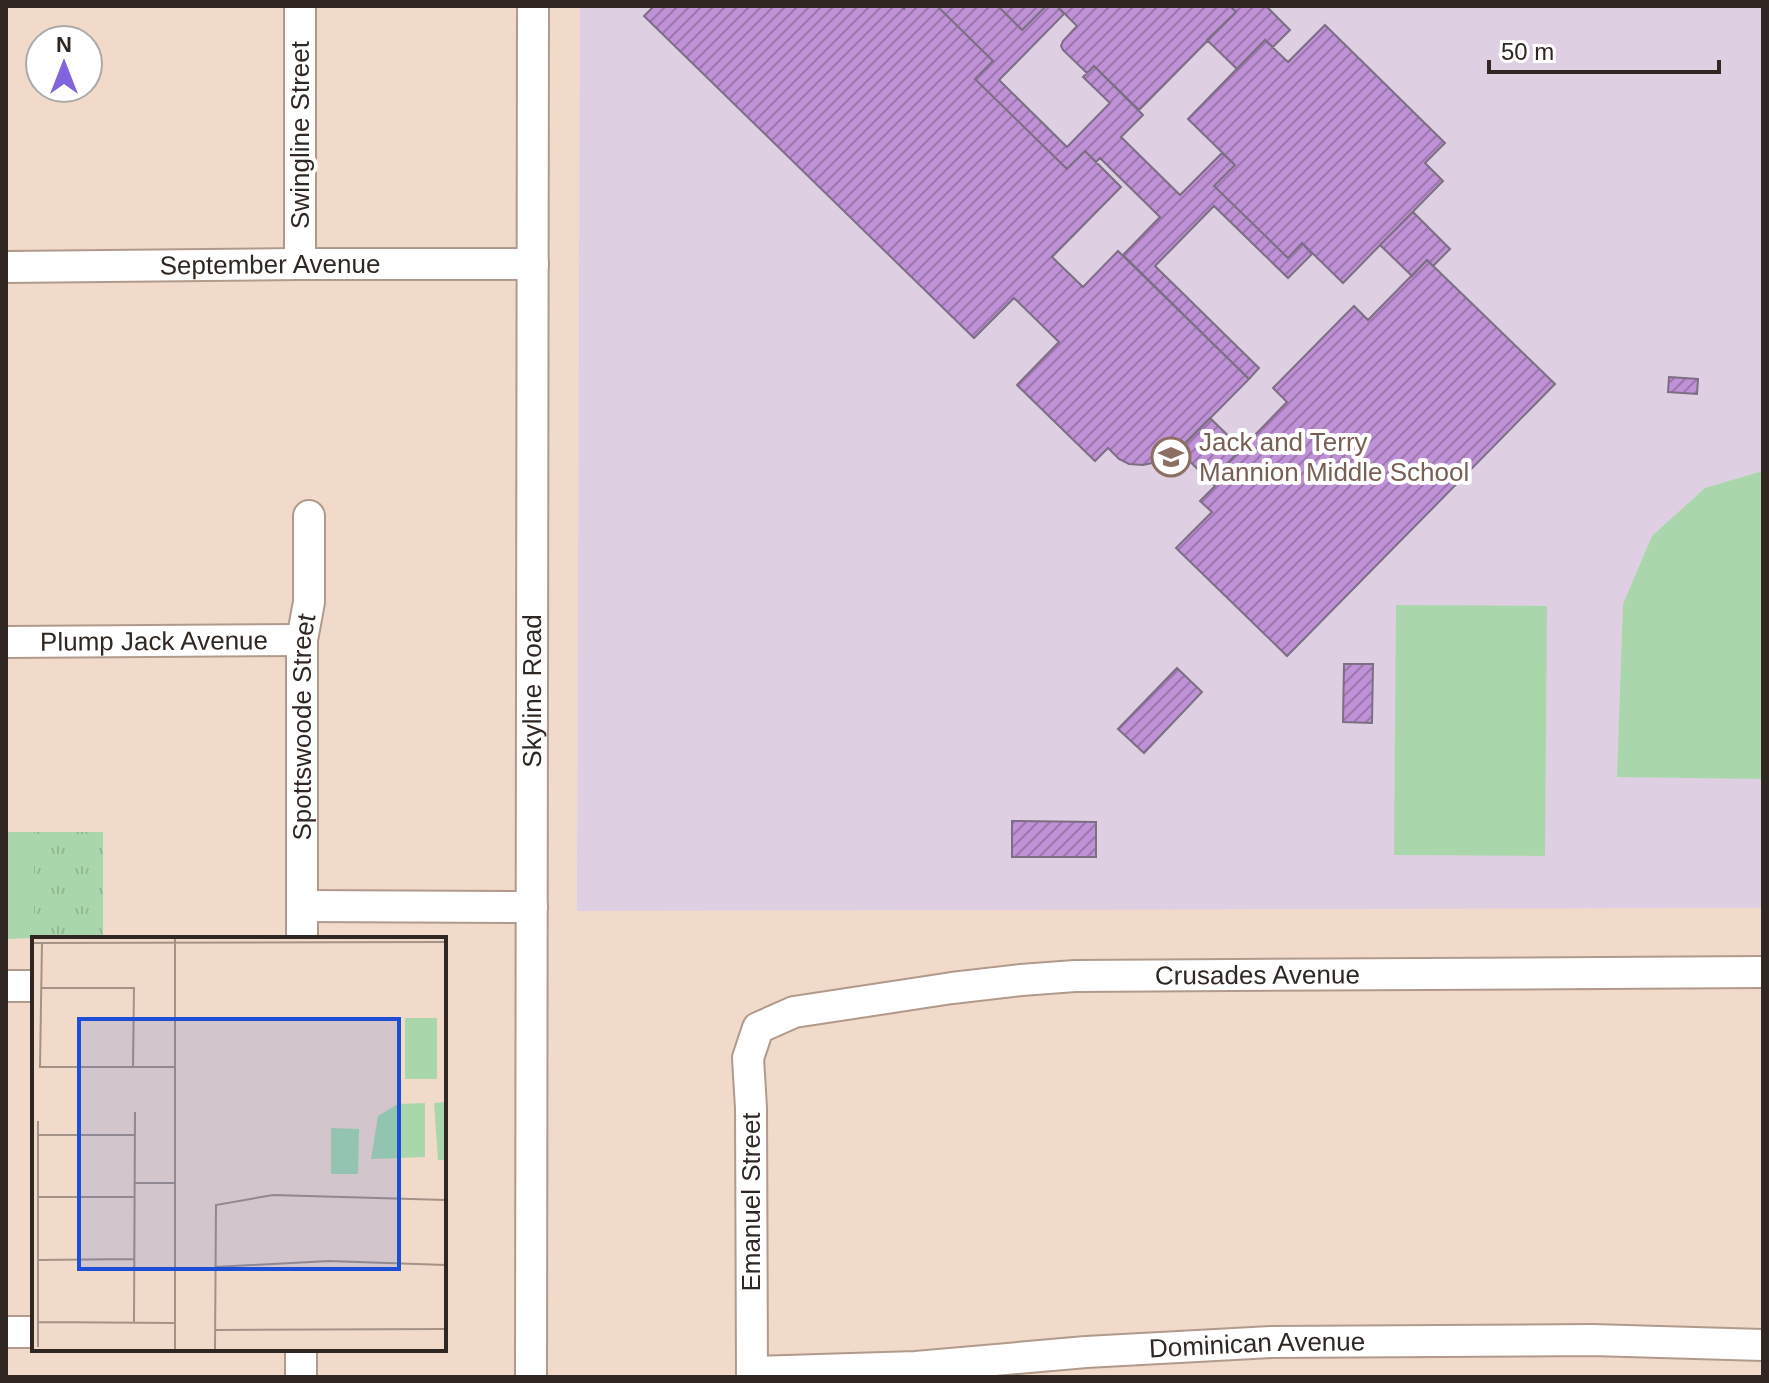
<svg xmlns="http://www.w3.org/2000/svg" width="1769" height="1383" font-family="Helvetica,sans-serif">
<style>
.education{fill:#ded0e2}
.grass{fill:url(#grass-tufts)}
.pitch{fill:#a9d7ab}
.building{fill:url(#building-hatch);stroke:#7c6e83;stroke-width:2}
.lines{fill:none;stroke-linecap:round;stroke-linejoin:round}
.street-casing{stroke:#b19a8b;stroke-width:34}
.street{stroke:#fff;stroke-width:30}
.labels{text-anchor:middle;stroke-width:8;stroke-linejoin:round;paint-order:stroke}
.street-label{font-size:26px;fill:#312722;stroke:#fff}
.education-label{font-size:26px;fill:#785e54;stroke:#fff;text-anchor:start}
.inset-road{fill:none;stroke:#a59287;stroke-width:2}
.view{fill:#1d4ed8;fill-opacity:0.15;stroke:#1d4ed8;stroke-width:4}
.inset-edge{fill:none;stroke:#312722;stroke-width:4}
</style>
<defs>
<pattern id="grass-tufts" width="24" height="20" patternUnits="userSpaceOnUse" patternTransform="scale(2)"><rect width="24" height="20" fill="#a9d7ab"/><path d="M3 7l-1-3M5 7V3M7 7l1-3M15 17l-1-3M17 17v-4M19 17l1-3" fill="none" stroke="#92b993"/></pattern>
<pattern id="building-hatch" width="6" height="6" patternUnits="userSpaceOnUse" patternTransform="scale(2)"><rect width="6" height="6" fill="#bf91d6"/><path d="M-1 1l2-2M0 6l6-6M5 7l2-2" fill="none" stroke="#9c76ad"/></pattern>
</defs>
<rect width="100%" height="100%" fill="#f2daca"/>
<path class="education" d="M580,6h1183v902l-1186,3z"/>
<path class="grass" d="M34,832h69v106h-69z"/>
<path class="pitch" d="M1763,471v308l-146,-2 6,-173 29,-68 53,-48z
M1396,605l151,1 -2,250 -151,-1z
M6,832h28v106l-28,1z"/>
<path class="building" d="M654,6h247l3,3 2,-3h31l56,55 -18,18 92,90 18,-18 36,36 -69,70 31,30 35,-36 131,128 -82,83 -8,-7 -7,8 -9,2 -14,-1 -10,-5 -11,-11 -13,13 -78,-76 42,-43 -45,-44 -40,40 -330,-322z
M937,6h61l24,24 24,-24h11l7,8 -65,66 68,67 43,-44 -27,-26 11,-11 49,49 -22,22 59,58 42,-42 13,12 -21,21 74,72 14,-15 10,11 -24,24 -74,-72 -59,60 104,102 -10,11 -126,-124 37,-38 -60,-59 -4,4 -11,-11 -18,18 -92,-90 18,-18z
M998,6h48l-24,24z
M1057,6h173l6,6 -97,98 -45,-44 -7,7 -24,-23 -2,-4 2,-5 14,-15z
M1230,6h36l24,24 -17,17 -8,-7 -28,29 -30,-29 29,-28z
M1325,25l120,118 -20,20 18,18 -100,102 -41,-40 -14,15 -74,-72 21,-21 -47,-46 77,-79 23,22z
M1413,212l37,37 -17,17 -6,-6 -15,16 -32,-31z
M1427,260l128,124 -268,272 -111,-108 36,-36 -12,-11 15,-15 -5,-5 77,-79 -14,-14 81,-82 14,14z
M1669,377l29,2 -1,15 -29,-2z
M1210,418l32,31 -32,32 -32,-31z
M1344,664h29l-1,59 -29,-1z
M1177,668l25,24 -58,61 -26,-24z
M1012,821l84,1v35h-84z"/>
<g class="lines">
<defs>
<g id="street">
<path d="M300,6v258"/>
<path id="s1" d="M6,267l294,-3h233"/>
<path id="s2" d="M6,642l296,-2"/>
<path d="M302,906l230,1"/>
<path id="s3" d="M302,939v-299l7,-38v-86"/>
<path d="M6,986h28"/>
<path d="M6,1332h28"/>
<path d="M301,1349v28"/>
<path id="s4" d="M752,1372l164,-5 170,-15 185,-10 321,-2 171,5"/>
<path id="s5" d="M531,1377l2,-1371"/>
<path id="s6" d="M752,1377l-1,-269 -3,-50 10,-30 36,-16 158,-24 69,-8 54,-4 688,-4"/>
</g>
</defs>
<use href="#street" class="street-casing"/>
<use href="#street" class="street"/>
</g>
<defs>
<symbol id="school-ring" viewBox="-11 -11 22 22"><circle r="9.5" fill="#fff" stroke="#8d6e63" stroke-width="1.5"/><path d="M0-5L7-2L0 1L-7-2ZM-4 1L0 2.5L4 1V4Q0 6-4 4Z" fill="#8d6e63"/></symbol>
</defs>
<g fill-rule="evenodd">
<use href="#school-ring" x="1149" y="435" width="44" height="44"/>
</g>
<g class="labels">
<g class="street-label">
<text transform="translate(300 135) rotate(-90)" y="9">Swingline Street</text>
<text dy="9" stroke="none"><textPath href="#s1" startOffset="264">September Avenue</textPath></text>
<text dy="9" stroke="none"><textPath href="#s2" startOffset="148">Plump Jack Avenue</textPath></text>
<text dy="9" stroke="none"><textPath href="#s5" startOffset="686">Skyline Road</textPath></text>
<text dy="9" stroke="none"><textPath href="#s3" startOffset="212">Spottswoode Street</textPath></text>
<text dy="9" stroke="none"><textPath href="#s6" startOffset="856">Crusades Avenue</textPath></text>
<text transform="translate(751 1202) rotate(-90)" y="9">Emanuel Street</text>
<text dy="9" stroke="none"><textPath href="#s4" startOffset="506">Dominican Avenue</textPath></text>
</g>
<g class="education-label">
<text x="1199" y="451">Jack and Terry<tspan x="1199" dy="30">Mannion Middle School</tspan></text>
</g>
</g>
<g transform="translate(32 937)">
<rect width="414" height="414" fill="#f2daca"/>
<path d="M373,81h32v61h-32z" fill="#a9d7ab"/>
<path d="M414,165v58h-8l-4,-57zM393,166v54l-54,2 7,-43 20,-12zM299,191l28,1 -1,45h-27z" fill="#a9d7ab"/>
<path class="inset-road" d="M0,6l414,-1M10,6l-2,124h136M10,51h92l-1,79M7,198h95M102,246h41M7,260h95M7,323l95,-1M183,330l114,-6 117,4M6,385l137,1M102,385l1,-210M183,393l231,-1M6,410v-226M143,413v-412M183,413l1,-145 57,-10 173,5"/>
<path class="view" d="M47,82h320v250h-320z"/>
<rect width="414" height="414" class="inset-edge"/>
</g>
<rect width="1769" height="1383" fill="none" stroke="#312722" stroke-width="16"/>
<g transform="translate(64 64)"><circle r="38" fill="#ffffff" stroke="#ada9a7" stroke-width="2"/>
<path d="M0-6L14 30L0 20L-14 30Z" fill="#8264df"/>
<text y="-12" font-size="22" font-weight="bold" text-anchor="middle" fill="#312722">N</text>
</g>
<path d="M1489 60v12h230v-12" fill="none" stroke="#312722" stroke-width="4"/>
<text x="1501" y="60" font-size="24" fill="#312722" stroke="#ffffff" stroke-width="6" paint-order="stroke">50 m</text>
</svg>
